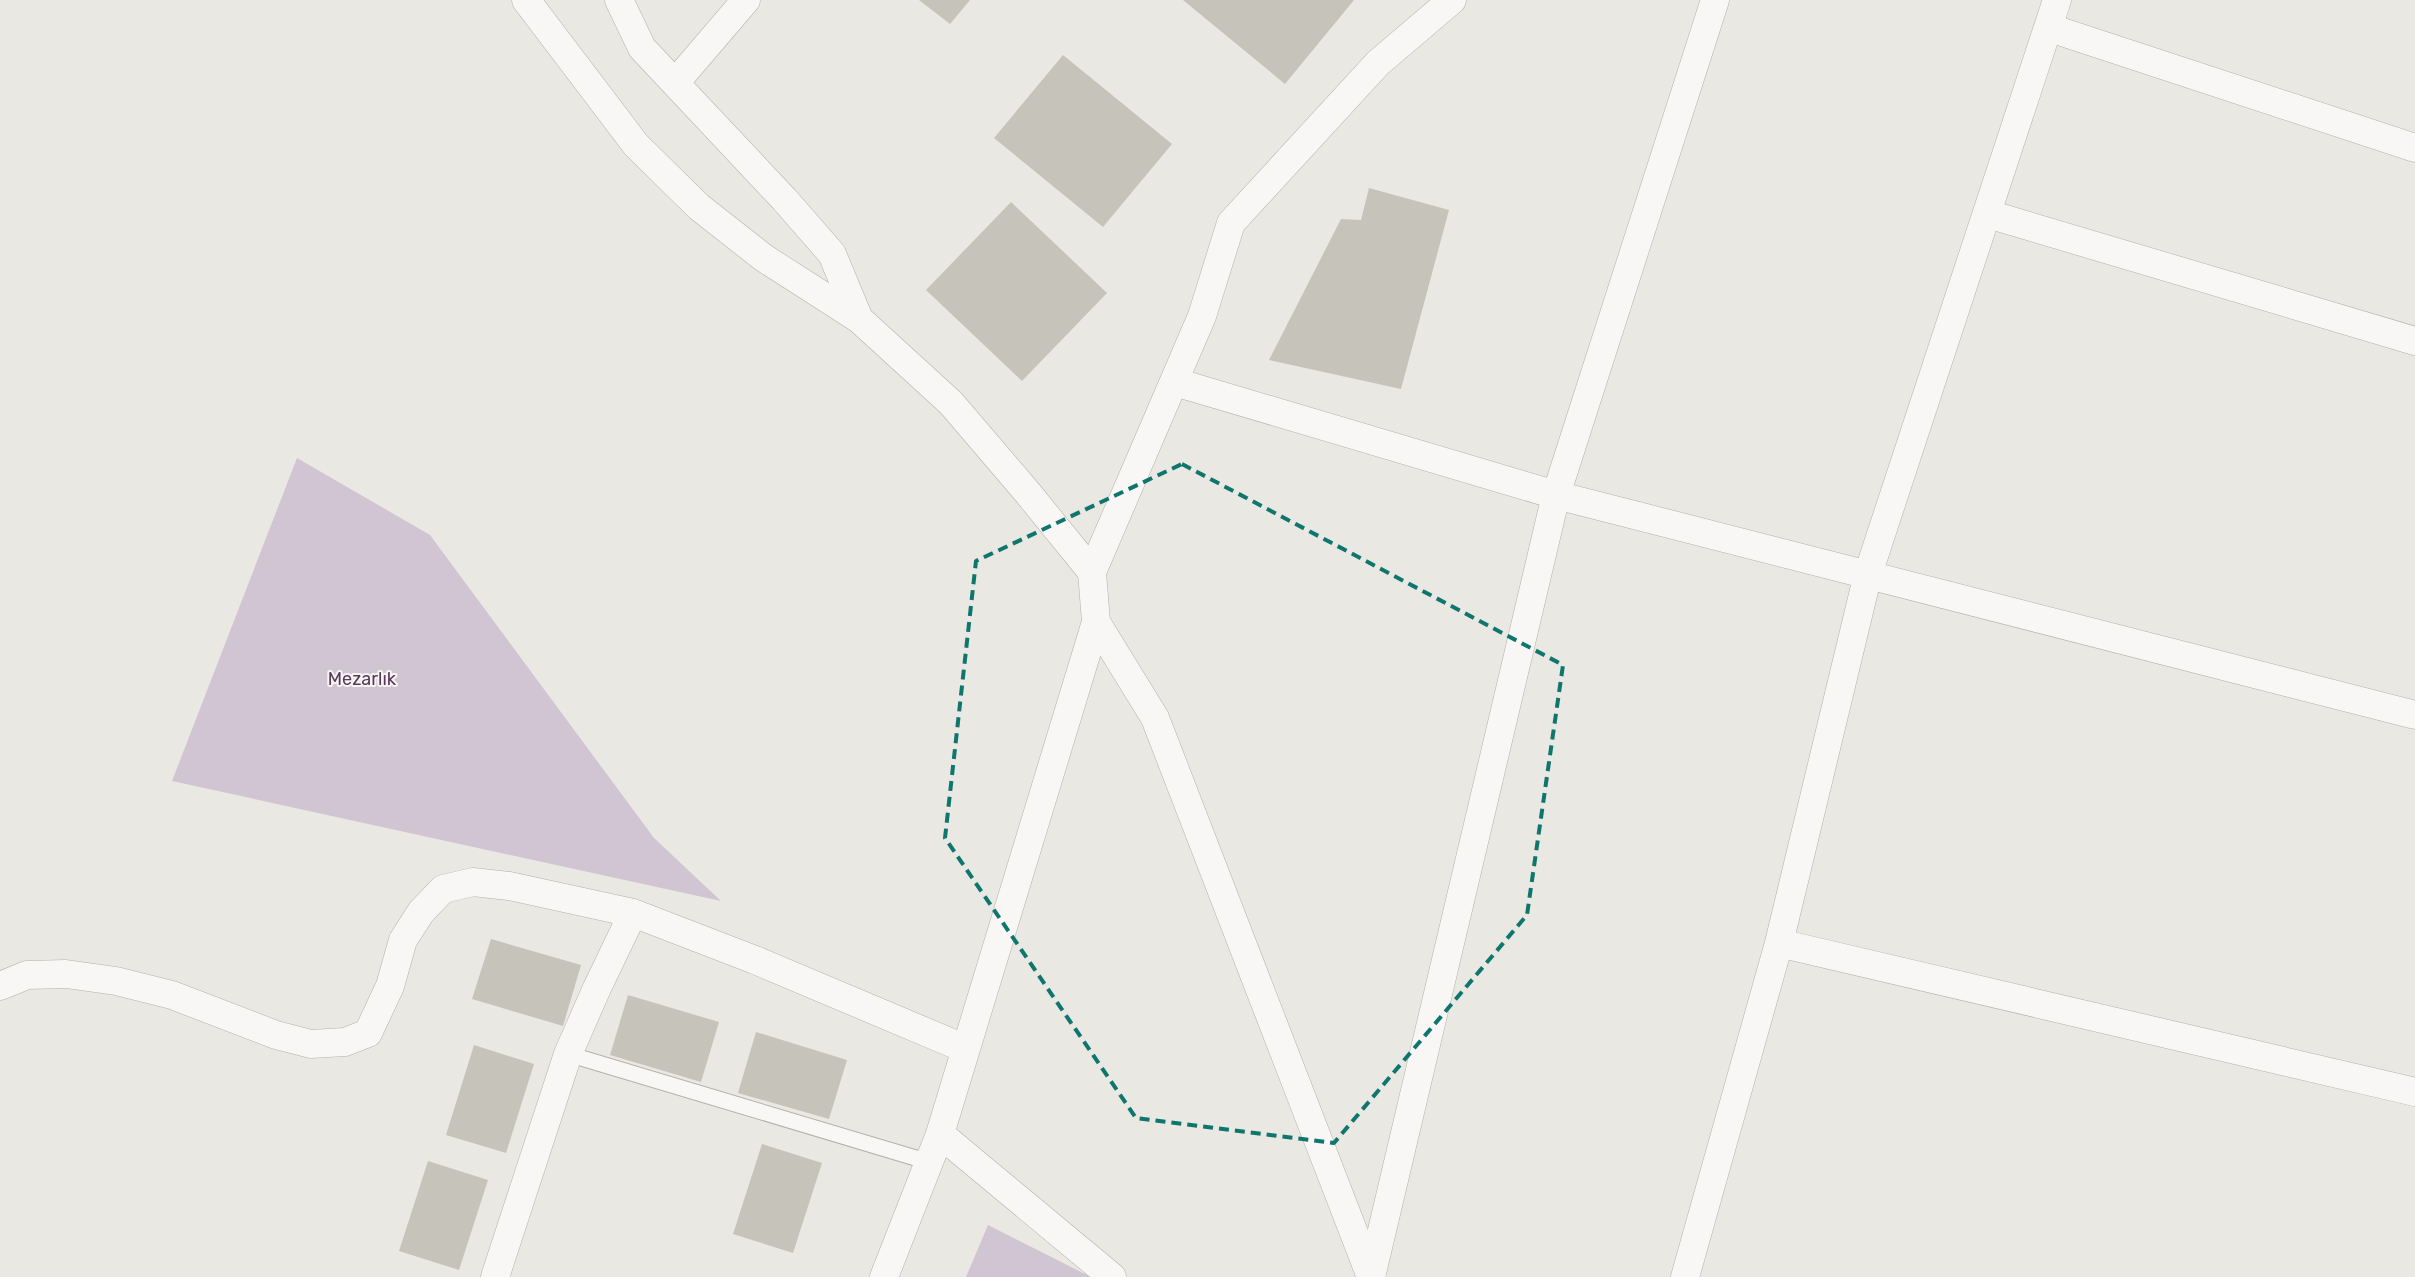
<svg xmlns="http://www.w3.org/2000/svg" width="2415" height="1277" font-family="Rubik,sans-serif">
<style>
.green{fill:#d1c4d3}
.building{fill:#c6c3ba}
.lines{fill:none;stroke-linecap:round;stroke-linejoin:round}
.service-casing{stroke:#b4b1a7;stroke-width:17}
.minor-casing{stroke:#b4b1a7;stroke-width:29}
.tertiary-casing{stroke:#b4b1a7;stroke-width:29}
.service{stroke:#f8f7f5;stroke-width:15}
.minor{stroke:#f8f7f5;stroke-width:28}
.tertiary{stroke:#f8f7f5;stroke-width:28}
.marked{fill:none;stroke:#0f766e;stroke-width:4;stroke-dasharray:10 6;stroke-linejoin:round}
.labels{text-anchor:middle;stroke-width:4;stroke-linejoin:round;paint-order:stroke}
.park-label{font-size:18px;fill:#59395c;stroke:#f7f5f2}
</style>
<rect width="100%" height="100%" fill="#eae8e2"/>
<path class="green" d="M297,458l133,77 224,303 67,63 -549,-120z
M988,1225l103,52h-125z"/>
<path class="building" d="M919,0h51l-20,24z
M1183,0h171l-69,84z
M1063,55l109,89 -69,83 -109,-89z
M1369,188l80,22 -48,179 -132,-29 72,-141 20,1z
M1011,202l96,91 -85,88 -96,-91z
M491,939l90,26 -18,61 -91,-27z
M628,995l91,27 -18,60 -91,-27z
M756,1032l91,28 -18,59 -91,-26z
M474,1045l60,19 -28,89 -60,-18z
M762,1144l60,19 -29,90 -60,-19z
M428,1161l60,19 -29,90 -60,-19z"/>
<g class="lines">
<defs>
<path id="service" d="M568,1054l361,108"/>
<path id="minor" d="M526,0l110,145 63,62 65,51 95,61
M619,0l23,48 142,151 48,55 27,65 92,84 76,89 65,80
M2050,28l365,120
M675,83l71,-83
M1988,214l427,127
M1175,382l381,113 859,220
M1779,943l636,149
M0,986l27,-11 39,-1 50,7 56,14 104,40 35,9 34,-2 23,-9 22,-47 13,-46 18,-28 22,-23 30,-7 36,4 124,27 122,47 211,89
M940,1134l172,143
M495,1277l73,-223 29,-66 36,-75
M884,1277l56,-143 156,-512
M1371,1277l185,-782 159,-495
M1685,1277l94,-334 89,-369 189,-574"/>
<path id="tertiary" d="M1371,1277l-216,-559 -59,-96 -4,-50 110,-256 29,-93 147,-160 74,-63"/>
</defs>
<use href="#service" class="service-casing"/>
<use href="#minor" class="minor-casing"/>
<use href="#tertiary" class="tertiary-casing"/>
<use href="#service" class="service"/>
<use href="#minor" class="minor"/>
<use href="#tertiary" class="tertiary"/>
</g>
<path class="marked" d="M1182,464l381,201 -36,250 -193,228 -198,-25 -191,-280 31,-277z"/>
<g class="labels">
<g class="park-label">
<text x="362" y="685">Mezarlık</text>
</g>
</g>
</svg>
